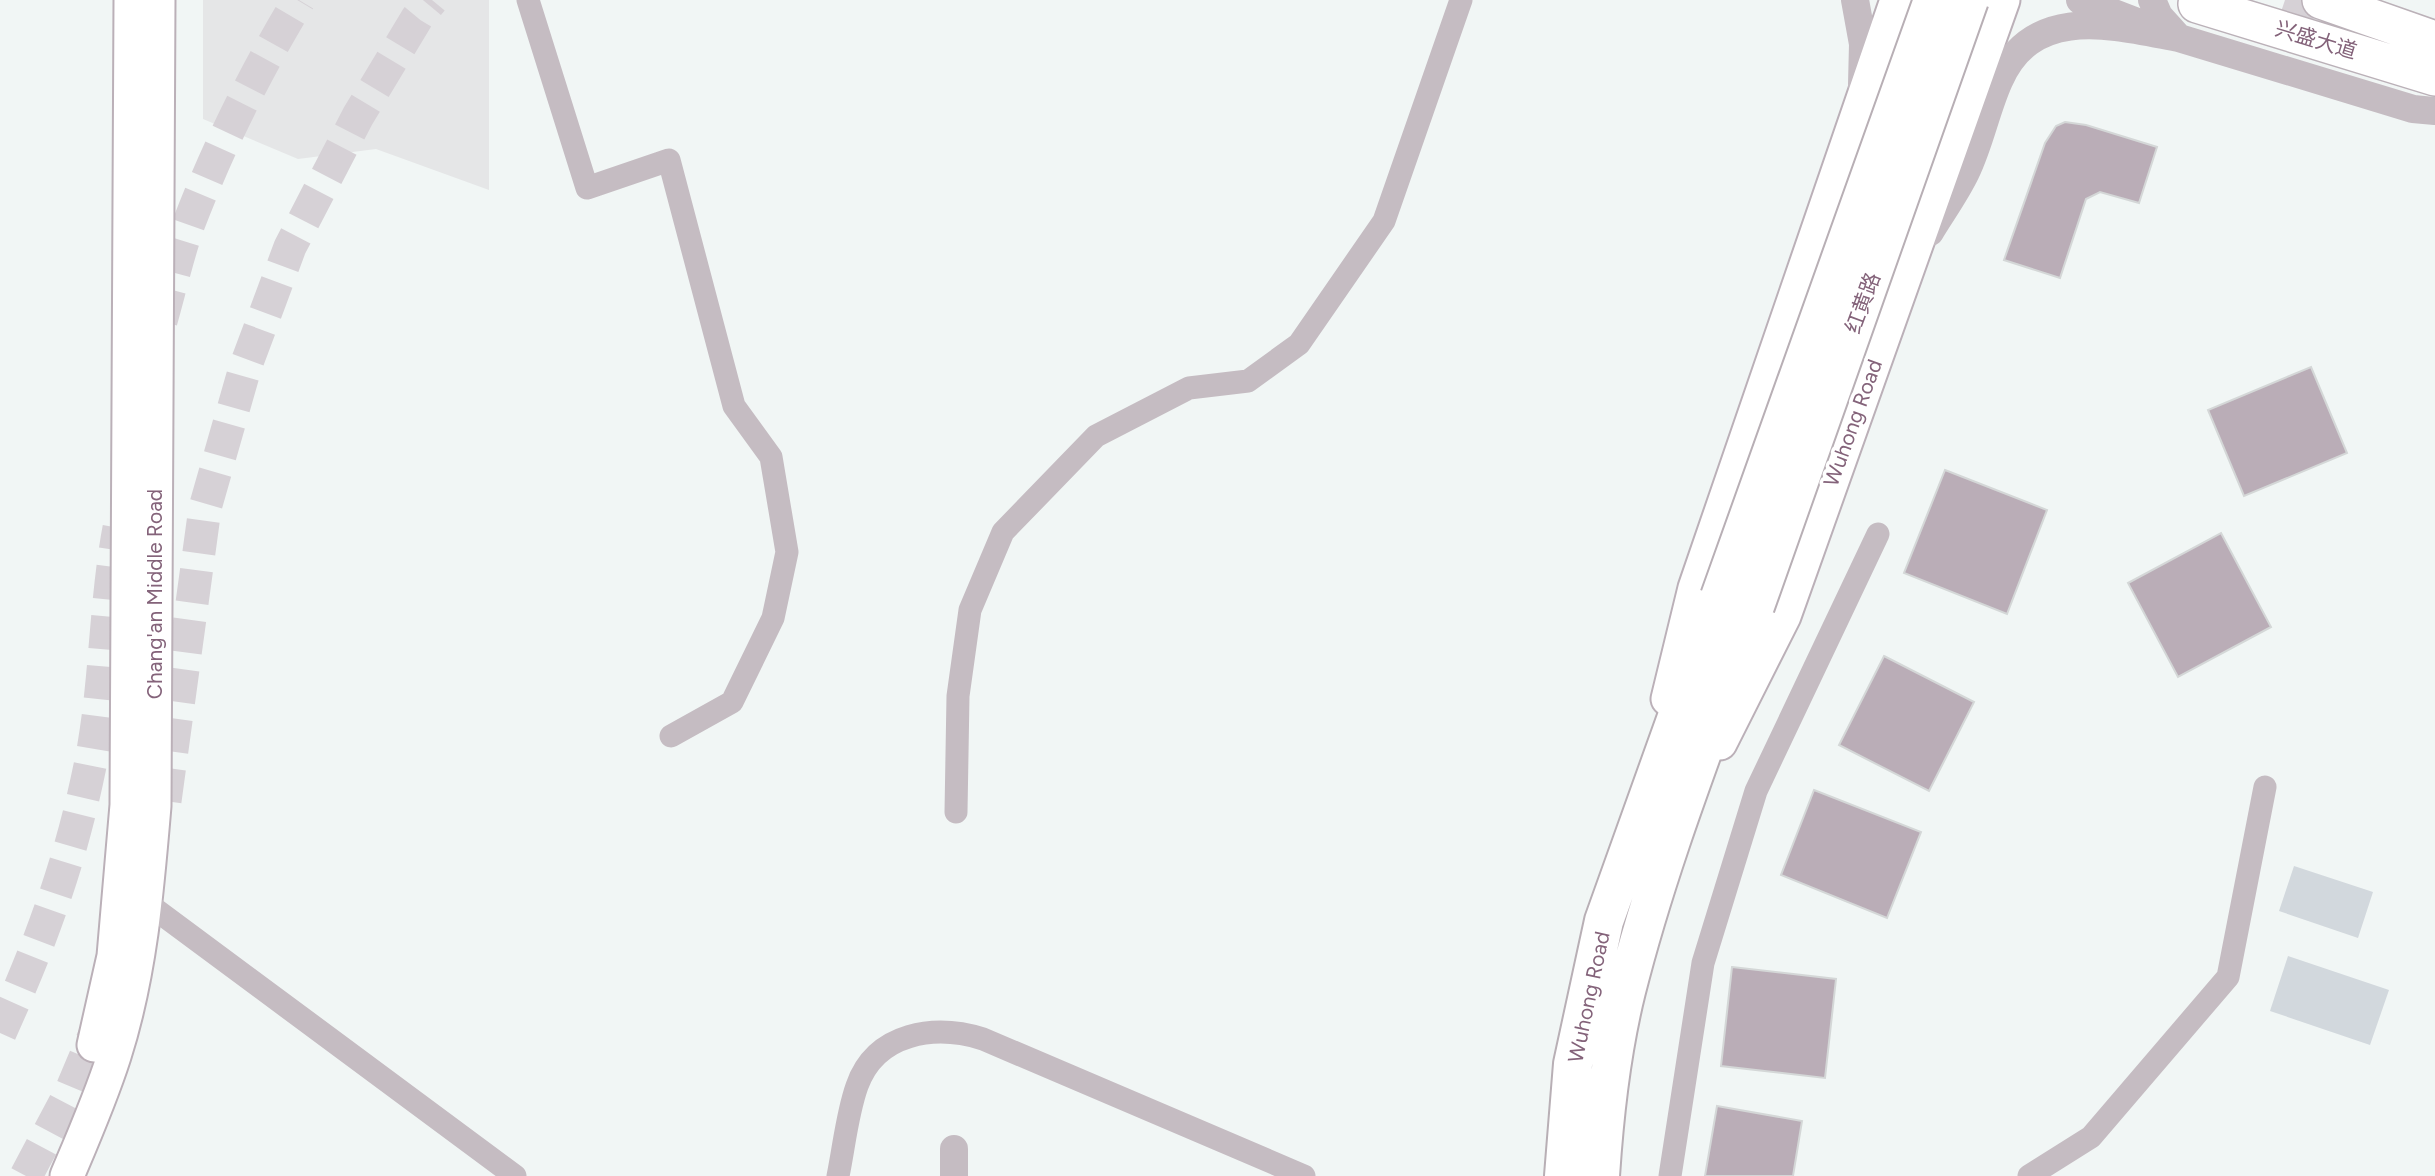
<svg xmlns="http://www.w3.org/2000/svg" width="2435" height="1176" font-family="Figtree,'Noto Sans SC',sans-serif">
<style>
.built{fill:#e5e6e7}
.green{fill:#d2d8dd}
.building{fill:#baadb7;stroke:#d4d7d7;stroke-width:2}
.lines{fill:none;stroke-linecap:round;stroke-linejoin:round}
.secondary-tunnel{stroke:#d6d1d6;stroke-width:33;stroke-dasharray:33 17;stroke-linecap:butt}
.secondary-casing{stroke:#bbb0b8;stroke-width:37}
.primary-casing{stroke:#bbb1b8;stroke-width:40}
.trunk-casing{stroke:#b8afb5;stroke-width:42}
.minor{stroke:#c5bcc2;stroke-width:23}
.tertiary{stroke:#c5bcc2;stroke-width:28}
.secondary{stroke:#fff;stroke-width:33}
.primary{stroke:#fff;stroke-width:37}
.trunk{stroke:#fff;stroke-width:38}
.trunk-bridge-casing{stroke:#b8afb5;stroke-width:42;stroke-linecap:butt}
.trunk-bridge{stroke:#fff;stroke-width:38}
.labels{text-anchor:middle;stroke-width:7;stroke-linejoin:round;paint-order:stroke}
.street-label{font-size:21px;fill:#84637a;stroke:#fff}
</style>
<rect width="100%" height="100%" fill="#f1f6f5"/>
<path class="built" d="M203,0h286v190l-113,-41 -78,10 -95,-40z"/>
<path class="green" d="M2294,866l79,26 -15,46 -79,-27z
M2288,956l101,34 -19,55 -100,-34z"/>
<path class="building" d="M2065,122l21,3 71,22 -18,56 -39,-11 -14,7 -26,79 -56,-18 41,-117 11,-17z
M2311,367l36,86 -103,43 -36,-86z
M1945,470l102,40 -40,104 -103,-41z
M2221,533l50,94 -93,50 -50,-94z
M1884,656l90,46 -45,89 -90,-46z
M1814,790l107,42 -34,86 -106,-43z
M1732,967l104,12 -11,99 -104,-12z
M1717,1106l85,15 -9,55h-88z"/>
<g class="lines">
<path class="secondary-tunnel" d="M2285,0l62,21
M161,321c9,-32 17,-67 28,-98 30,-78 67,-152 110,-223
M165,801l40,-293 40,-140 45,-121 68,-131 59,-98 15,-18
M0,1033c43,-95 72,-175 92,-277 14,-75 13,-153 27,-228
M26,1176l45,-85 31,-74"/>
<defs>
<path id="secondary" d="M1668,699l27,-111 202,-588
M1720,743l64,-127 219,-616
M94,1045l20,-89 13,-151 4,-805
M67,1176c17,-40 34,-79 47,-120 26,-81 33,-166 40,-250l4,-806"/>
<path id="primary" d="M2321,0l114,40
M2197,4l238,73"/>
<path id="trunk" d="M1564,1176l9,-112 31,-143 116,-324
M1600,1176c4,-62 11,-125 26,-185 33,-131 84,-258 129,-385"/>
</defs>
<use href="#secondary" class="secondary-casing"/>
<use href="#primary" class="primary-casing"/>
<use href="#trunk" class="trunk-casing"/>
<path class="minor" d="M528,0l59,188 82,-28 65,246 37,51 16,95 -14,66 -41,84 -61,34
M956,812l2,-116 12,-86 33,-78 93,-96 93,-48 59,-7 51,-37 85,-123 77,-221
M136,895l379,281
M838,1176c6,-29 9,-62 19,-90 19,-54 78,-62 126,-47l321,137
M1670,1176l33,-213 53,-172 122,-257
M2029,1176l62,-39 137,-160 37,-190"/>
<path class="tertiary" d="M1855,0l8,44 -1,40
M2080,0l99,38 234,71 22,2
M2152,0l7,16 19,21
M1930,232c12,-20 26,-39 36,-60 14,-29 20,-62 33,-91 34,-78 115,-55 180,-43
M954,1149v27"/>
<use href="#secondary" class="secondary"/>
<use href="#primary" class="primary"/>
<use href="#trunk" class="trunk"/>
<defs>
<path id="trunk-bridge" d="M1720,597l213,-597
M1755,606l214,-606"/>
</defs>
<use href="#trunk-bridge" class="trunk-bridge-casing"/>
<use href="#trunk-bridge" class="trunk-bridge"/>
</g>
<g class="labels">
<g class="street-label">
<text transform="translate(2316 40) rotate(17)" y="7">兴盛大道</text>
<text transform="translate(1863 303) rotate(-70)" y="7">红黄路</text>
<text transform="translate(1853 423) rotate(-70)" y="7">Wuhong Road</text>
<text transform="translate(155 594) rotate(-90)" y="7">Chang'an Middle Road</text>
<text transform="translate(1589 997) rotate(-78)" y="7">Wuhong Road</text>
</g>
</g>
</svg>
